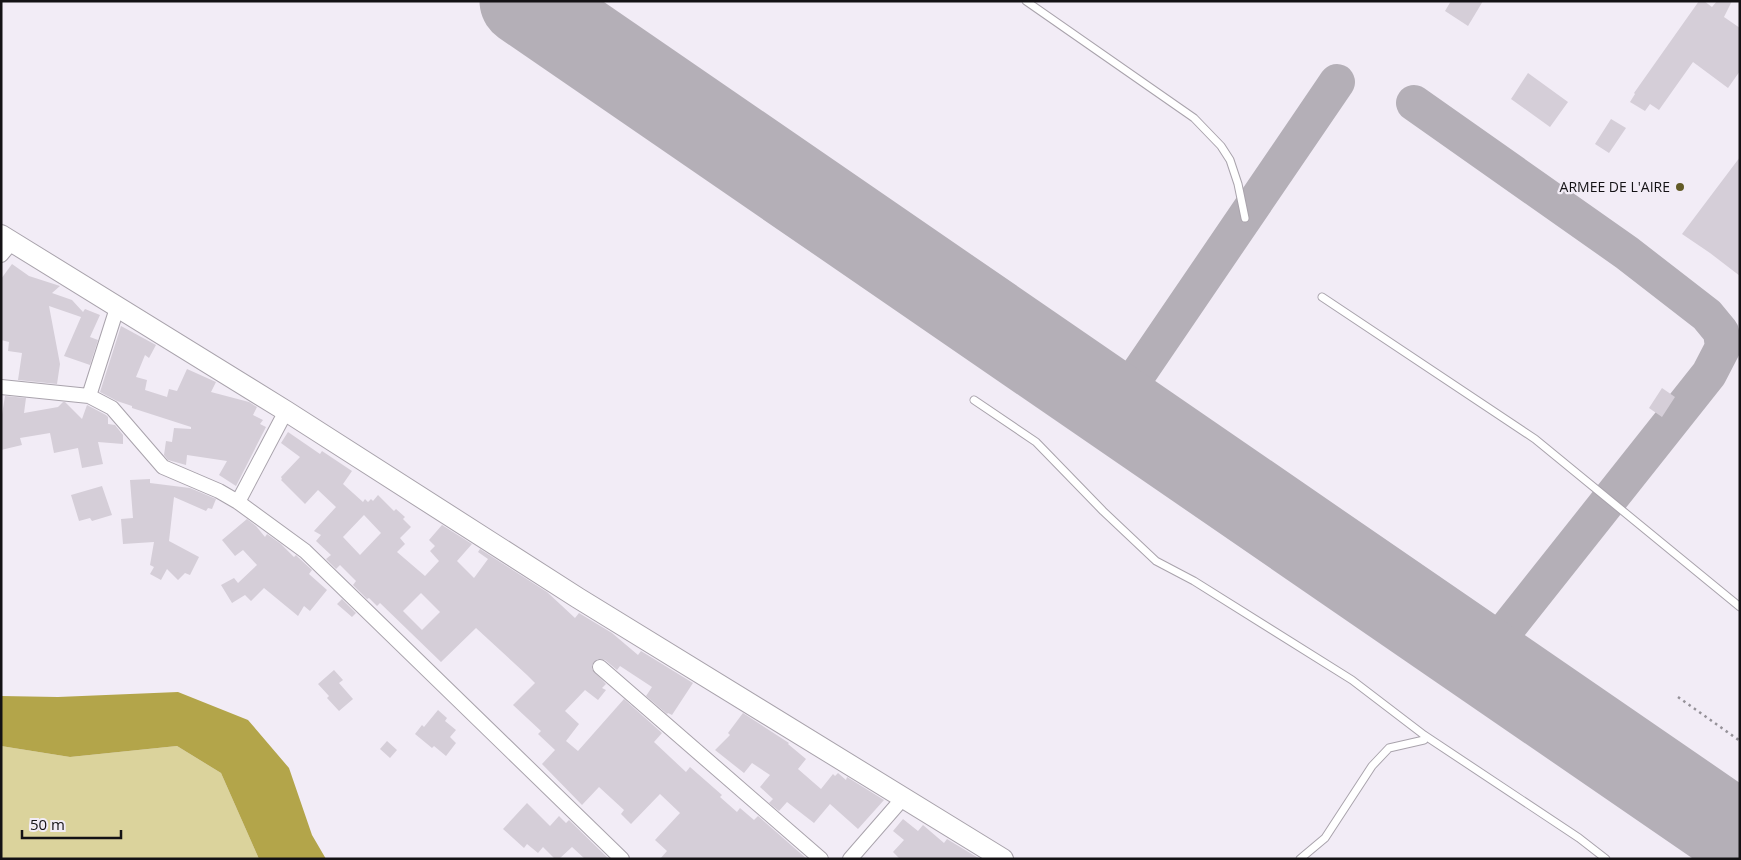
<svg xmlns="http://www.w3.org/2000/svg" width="1741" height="860" font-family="'Open Sans',sans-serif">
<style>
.green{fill:#dbd39c}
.water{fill:#b3a54a}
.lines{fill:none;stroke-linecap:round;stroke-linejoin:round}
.taxiway{stroke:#b4afb7;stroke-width:36}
.runway{stroke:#b4afb7;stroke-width:89}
.building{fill:#d5ced8;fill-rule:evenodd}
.lane-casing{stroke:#a9a3ac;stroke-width:9}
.street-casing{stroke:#a9a3ac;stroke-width:16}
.secondary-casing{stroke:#a9a3ac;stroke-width:22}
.path{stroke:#969299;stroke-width:2.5;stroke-dasharray:2.5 4;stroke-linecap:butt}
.lane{stroke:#fff;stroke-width:7}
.street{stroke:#fff;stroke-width:14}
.secondary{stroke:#fff;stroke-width:20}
.poi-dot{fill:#625a26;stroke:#f2ecf6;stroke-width:2}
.labels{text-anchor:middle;stroke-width:4.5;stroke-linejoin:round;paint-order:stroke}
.poi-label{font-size:14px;fill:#141215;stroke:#f2ecf6;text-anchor:end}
</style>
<rect width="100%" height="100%" fill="#f2ecf6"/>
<path class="green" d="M1,746l69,11 107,-11 44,27 38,86h-258z"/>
<path class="water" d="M178,692l70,28 41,48 23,67 14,24h-67l-38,-86 -44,-27 -107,11 -69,-11v-50l57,1z"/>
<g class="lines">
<path class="taxiway" d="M1414,103l213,150 80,62 14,17 2,15 -14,27 -226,285
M1115,408l222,-326"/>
<path class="runway" d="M524,1l1216,836"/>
</g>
<path class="building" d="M1451,1h32l-15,25 -23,-15z
M1699,1h5l8,6 5,-6h15l-8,16 16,11v43l-12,17 -35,-26 -34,48 -9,-6 -5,7 -15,-9 5,-8 -1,-1z
M1528,73l40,29 -18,25 -39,-28z
M1611,119l15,9 -17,25 -14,-9z
M1740,157v119l-30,-23 -28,-19z
M12,264l17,12 31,10 -8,7 20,7 11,12 2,-3 15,6 -10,22 8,3 -8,25 -26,-9 17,-39 -32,-11 11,58 -3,20 -39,-4 4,-27 -14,-2 1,-9 -8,-2v-61z
M121,326l35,19 -7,13 -4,-3 -9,22 11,3 -2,10 22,7 2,-8 8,2 10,-22 29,13 -5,10 38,10 8,5 -4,8 10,5 -3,4 6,3 -30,59 -17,-11 8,-14 -40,-6 -1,10 -18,-5 -4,-5 2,-14 6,1 2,-14 17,1v-2l-59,-19v-2l-15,-5 -17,-9z
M1662,388l13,9 -13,20 -13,-9z
M5,396l21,2 -2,15 34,-6 5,-5h2l17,17 5,-14 19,10 2,2v7l7,1 8,10v9l-25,-2 5,22 -21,4 -4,-20 -24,5 -4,-20 -30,5 2,7 -21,5v-29z
M288,432l32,22 2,-3 30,20 -9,13 20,18 2,-3 3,3 3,-3 2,2 5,-6 16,16 2,-2 9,8 -2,2 8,8 -11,11 5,6 -8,8 28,24 14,-15 -9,-10 5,-5 -6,-6 13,-15 30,19 -15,17 17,17 14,-19 -10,-7 2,-3 67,43 28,26 4,-5 33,20 26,22 3,-4 52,32 -21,32 -4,-2 -1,1 -21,-18 6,-9 -32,-21 -3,4 -12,-10 -8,-1 -5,6v4l14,15 -4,4 4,2 -8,10 -13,-10 -20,21 14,13 -13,17 12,10 46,-52 38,34 -8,9 32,30 4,-5 32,28 -2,2 17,15 3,-4 14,12 4,-4 49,43h-147l7,-8 -12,-11 25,-27 -20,-19 -29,30 -10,-10 3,-4 -25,-23 -17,18 -40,-41 13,-14 -17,-16 3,-3 -28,-26 22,-22 -8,-8 -51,-47 -35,34 -61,-59 -3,3 -8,-8 -2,1 -14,-14 3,-4 -16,-16 -4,4 -10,-10 5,-4 -15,-14 5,-6 -7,-4 22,-24 -18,-17 -13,14 -24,-24 1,-1 -1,-2 19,-20 -19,-14zM364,515l17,18 -21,22 -17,-18zM421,593l19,19 -18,18 -19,-19z
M150,479v4l40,5 26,11 -4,10 -4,-1 -2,3 -32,-14 -5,44 30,16 -9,18 -5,-2 -7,7 -11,-11 -6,11 -11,-6 4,-7 -4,-2 4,-23 -31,2 -2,-25 12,-1 -3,-38z
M102,486l10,29 -20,6 -2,-3 -11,3 -8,-26z
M247,519l9,7 9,11 2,-3 14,10 13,13 2,-2 3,3 13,12 -3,4 18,16 -17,21 -6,-5 -6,10 -34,-28 -13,13 -6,-6 -13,8 -11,-18 13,-7 4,5 19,-18 -14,-15 -8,6 -13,-16z
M342,599l14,14 -4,4 -15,-13z
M334,670l9,10 -4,3 14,16 -14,12 -12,-13 2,-2 -11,-12z
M438,710l9,8 -2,3 11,9 -6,7 6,6 -10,13 -12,-10 -2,2 -17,-14 7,-9 2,2z
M743,713l46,30 -1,1 18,15 -8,10 23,20 12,-15 2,2 3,-3 8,7 1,-3 37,23 -26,29 -28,-25 -16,19 -27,-21 -8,9 -10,-8 4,-4 -13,-12 10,-12 -18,-12 -8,10 -29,-23 15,-15 -2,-2z
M387,741l10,9 -7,8 -10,-9z
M527,803l23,23 9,-10 7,7 3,-3 40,39h-24l-13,-12 -13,12h-4l-12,-12 -5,6 -11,-9 -3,4 -21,-19z
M903,819l15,12 5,-6 21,18 3,-4 33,20h-80l-7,-7 11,-12 -11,-9z"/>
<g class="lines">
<defs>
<path id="lane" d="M1026,1l168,117 27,28 9,14 8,24 7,34
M1322,297l213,142 205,168
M974,400l62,42 67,69 53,50 38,20 158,99 72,55 155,103 27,21
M1300,859l25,-21 47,-72 17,-18 35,-8v-5"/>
<path id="street" d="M1,255l11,-13
M1,387l88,9 28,-88
M89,396l23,12 51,59 56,24 19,11
M286,411l-48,91 67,49 317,308
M600,667l221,192
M850,859l54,-62"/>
<path id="secondary" d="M1,235l285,176 292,187 425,261"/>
</defs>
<use href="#lane" class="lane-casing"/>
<use href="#street" class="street-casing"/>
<use href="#secondary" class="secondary-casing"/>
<path class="path" d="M1678,697l62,44"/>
<use href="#lane" class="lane"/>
<use href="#street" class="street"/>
<use href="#secondary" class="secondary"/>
</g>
<circle class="poi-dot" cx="1680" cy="187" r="5"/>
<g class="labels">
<g class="poi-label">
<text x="1670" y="192">ARMEE DE L'AIRE</text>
</g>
</g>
<rect width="1741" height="860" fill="none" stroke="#141215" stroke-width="5"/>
<path d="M22 830v8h99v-8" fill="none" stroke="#141215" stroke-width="2.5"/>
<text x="30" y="830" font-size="15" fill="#141215" stroke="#f2ecf6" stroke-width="4" paint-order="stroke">50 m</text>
</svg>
